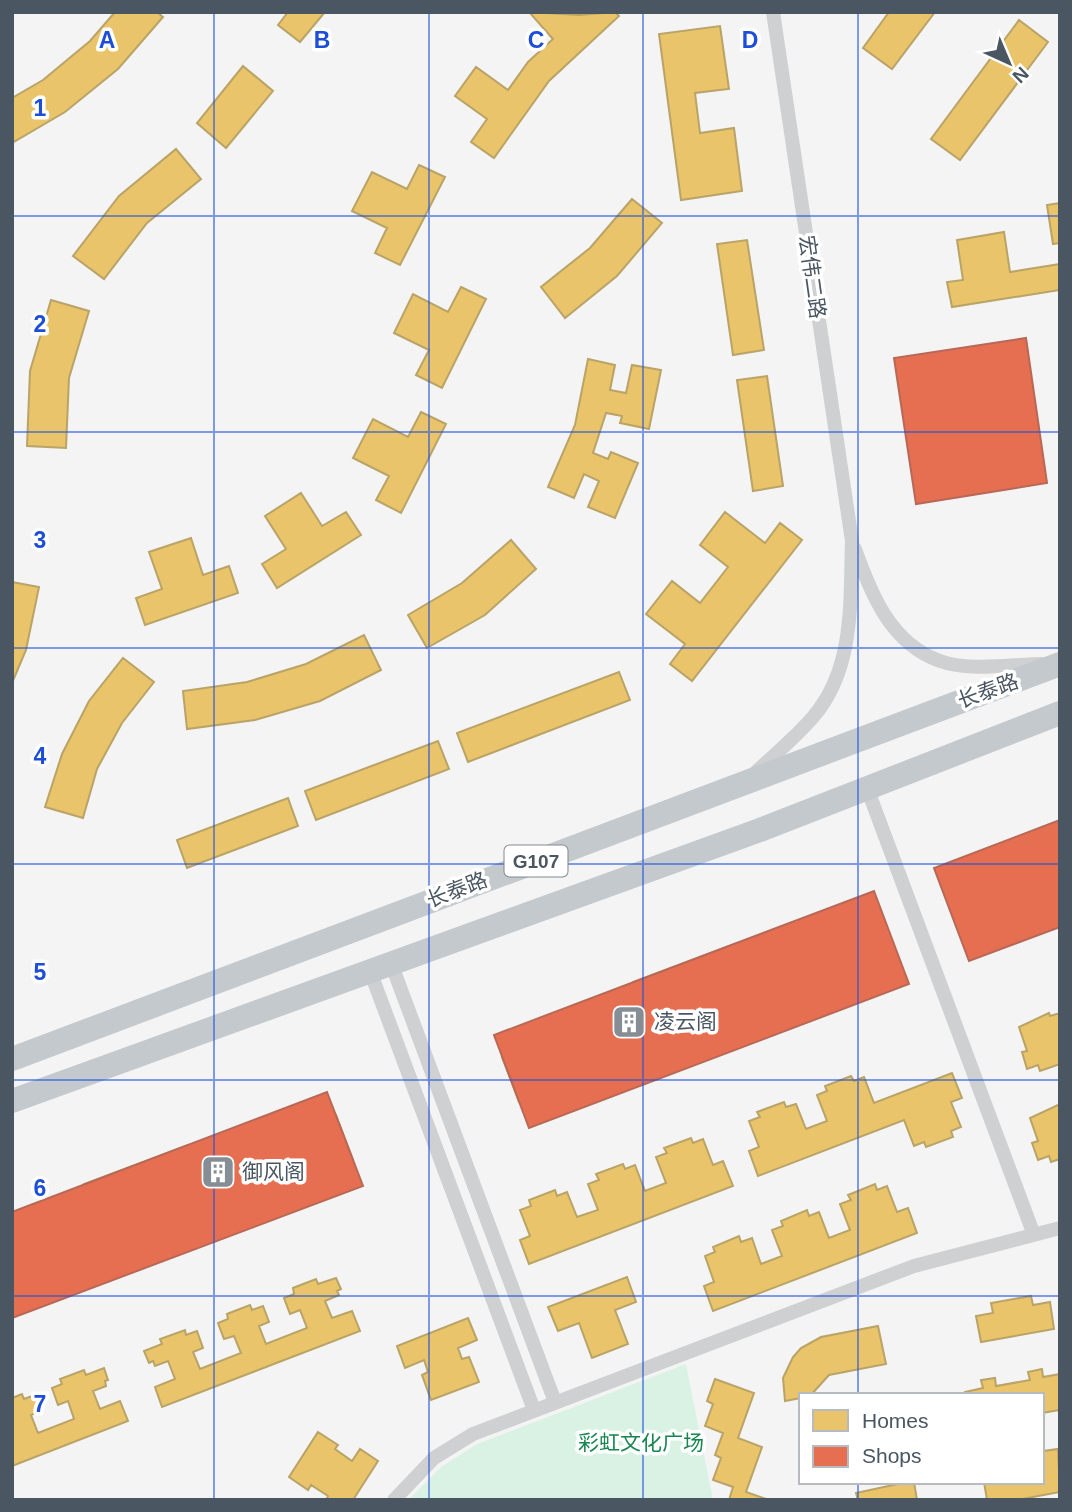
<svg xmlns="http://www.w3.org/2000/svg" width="1072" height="1512" font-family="Arial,'Noto Sans SC',sans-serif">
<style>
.green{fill:#d9f2e3}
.homes{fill:#e9c46a;stroke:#b9a367;stroke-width:2}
.shops{fill:#e76f51;stroke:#b86856;stroke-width:2}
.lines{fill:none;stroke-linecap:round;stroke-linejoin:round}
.minor{stroke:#ced0d2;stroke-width:14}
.trunk{stroke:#c4c9cd;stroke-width:24}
.grid{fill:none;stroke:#1d4ed8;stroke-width:2;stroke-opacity:0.55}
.labels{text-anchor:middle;stroke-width:7;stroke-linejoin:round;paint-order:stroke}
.shield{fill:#fff;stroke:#808990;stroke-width:2}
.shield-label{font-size:19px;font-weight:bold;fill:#4a5661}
.street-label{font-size:21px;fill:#4a5661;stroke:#fff}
.poi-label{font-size:21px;fill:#4a5661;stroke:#fff;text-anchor:start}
.park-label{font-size:21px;fill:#17864f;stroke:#fff}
.grid-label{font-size:23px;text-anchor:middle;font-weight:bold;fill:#1d4ed8;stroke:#fff;stroke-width:7;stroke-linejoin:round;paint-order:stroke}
</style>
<rect width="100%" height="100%" fill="#f4f4f4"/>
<path class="green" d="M686,1364l27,136h-305l33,-33 36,-23z"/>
<path class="homes" d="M115,12h42l6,5 -45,52 -53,43 -53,31v-45l31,-18 47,-39z
M288,12h37l-25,30 -22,-17z
M529,12l50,3 36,-3 4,4 -70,65 -55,77 -23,-16 16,-23 -32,-23 21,-29 32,23 20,-28 25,-23z
M889,12h46l-43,57 -29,-21z
M1019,20l29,22 -88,118 -29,-21z
M720,26l9,63 -34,4 5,40 34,-5 8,63 -61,9 -22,-166z
M243,66l30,25 -47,57 -29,-25z
M176,149l25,30 -54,44 -43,56 -31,-23 46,-60z
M419,165l26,12 -45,88 -25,-12 12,-25 -35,-17 20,-39 35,17z
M632,199l30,24 -45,53 -52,42 -24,-31 49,-39z
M1060,203v40l-7,1 -6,-39z
M1004,232l6,40 50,-8v26l-108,17 -5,-25 16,-2 -6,-40z
M747,240l17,110 -31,5 -16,-111z
M461,287l25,12 -44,89 -26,-13 13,-25 -35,-17 19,-39 35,18z
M51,300l38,11 -20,67 -3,70 -39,-2 3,-75z
M588,359l27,6 -5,25 16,3 6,-28 29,5 -12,59 -29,-6 2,-7 -16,-3 -13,40 15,6 3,-7 27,11 -23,55 -27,-11 11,-26 -15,-7 -10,24 -26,-11 27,-62z
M767,376l16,110 -30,5 -16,-111z
M421,412l25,12 -45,89 -25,-13 13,-24 -36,-18 20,-39 35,18z
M301,493l21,33 24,-14 15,23 -84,53 -15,-24 24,-15 -21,-33z
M725,512l40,31 15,-20 22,17 -110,141 -22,-17 15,-20 -39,-30 26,-33 28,22 28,-36 -28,-22z
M191,538l12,37 26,-9 9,27 -93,32 -9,-27 26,-9 -13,-37z
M511,540l25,29 -51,46 -58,33 -19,-33 54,-32z
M12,582l27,5 -13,63 -14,33z
M364,635l17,35 -61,31 -65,19 -68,9 -4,-38 64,-9 59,-18z
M123,658l31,24 -32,41 -25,46 -14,49 -38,-11 17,-53 27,-53z
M619,672l11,28 -162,62 -11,-29z
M438,741l11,28 -133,51 -11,-29z
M288,798l10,28 -111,42 -10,-28z
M737,943l17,45 -112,42 9,23 -132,49 -17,-45 114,-43 -5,-12 26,-10 -4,-10z
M1049,1013l1,3 10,-3v51l-20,7 -2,-6 -11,4 -5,-17 5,-1 -8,-24z
M952,1073l10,25 -11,4 10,25 -10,4 2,6 -27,10 -2,-5 -10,4 -10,-26 -146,56 -9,-25 10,-4 -10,-26 11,-4 -3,-5 27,-10 2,5 10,-3 10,25 21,-8 -10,-26 10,-4 -2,-5 26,-10 3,5 10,-4 10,26z
M1060,1104v55l-9,3 -2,-6 -11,4 -6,-17 6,-2 -8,-23z
M336,1115l17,45 -132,50 -8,-23 -112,43 -17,-46 104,-39 4,10 26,-9 4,12z
M691,1138l2,5 10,-4 10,26 10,-4 10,25 -204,78 -9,-24 10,-4 -10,-26 11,-4 -2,-6 26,-10 2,6 10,-4 10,25 21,-7 -10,-26 11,-4 -3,-6 27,-10 2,5 10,-4 10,26 21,-8 -10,-26 11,-4 -3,-5z
M875,1184l2,6 10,-4 10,26 11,-4 9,25 -204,78 -9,-25 10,-4 -9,-26 10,-4 -2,-5 26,-11 2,6 11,-4 9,26 21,-8 -10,-26 11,-4 -2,-5 26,-11 2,6 10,-4 10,26 21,-8 -10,-26 11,-4 -3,-5z
M627,1277l9,25 -21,8 13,34 -36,14 -13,-35 -21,8 -10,-24z
M336,1278l5,11 -4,2 2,4 -14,6 7,17 20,-7 8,20 -198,76 -7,-20 20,-8 -7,-18 -13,5 -2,-5 -4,2 -5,-12 18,-7 -2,-5 25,-9 1,5 11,-4 6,17 -10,4 7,17 41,-16 -7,-17 -10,3 -6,-16 10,-4 -1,-5 23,-9 2,5 11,-4 6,16 -10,4 7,18 41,-16 -7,-18 -10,4 -6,-16 10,-4 -1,-6 23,-9 2,5z
M1031,1296l2,9 17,-3 4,27 -73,13 -5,-26 17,-3 -2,-10z
M468,1318l9,22 -19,8 4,11 7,-2 10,25 -48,18 -9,-25 6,-3 -4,-12 -19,8 -8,-22z
M878,1326l8,38 -57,11 -18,20h-10v3l-16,3 -2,-23 10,-21 8,-9 20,-11z
M104,1368l4,12 -3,1 1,5 -13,5 7,18 20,-8 8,20 -116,45v-68l10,-4 2,5 11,-4 6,16 -10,4 7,18 36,-14 -6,-18 -10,4 -6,-17 10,-4 -2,-5 24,-9 2,5z
M1042,1369l1,8 17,-3v36l-18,3v-18h-76l-1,-3 18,-4 -2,-8 14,-2 1,8 34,-6 -2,-8z
M715,1379l39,14 -16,45 24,9 -16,45 23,8h-40l4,-13 -20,-7 8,-22 -6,-3 8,-22 -18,-7 8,-22 -6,-3z
M318,1432l20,13 -3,4 17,12 8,-12 18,12 -25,39h-27l2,-4 -17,-11 -3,5 -19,-13z
M1058,1449l2,43 -43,8h-30l-3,-18h58l2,-31z
M907,1482h7l3,18h-59l-2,-7z"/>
<path class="shops" d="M1026,338l21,145 -131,21 -22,-146z
M1060,820v107l-91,34 -35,-93z
M874,891l35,93 -380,144 -35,-93z
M327,1092l36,94 -351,132v-106z"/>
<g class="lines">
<path class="minor" d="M855,549c16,45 36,95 85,112 30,11 72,3 103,3
M755,773c19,-18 41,-36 58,-56 42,-48 37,-117 39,-176l-79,-529
M867,788l167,447
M391,963l164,439
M370,971l164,439
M394,1500l40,-42 39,-24 441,-168 146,-38"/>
<path class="trunk" d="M12,1059l1048,-395
M12,1101l748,-271 300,-117"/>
</g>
<path class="grid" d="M214,12v1488M429,12v1488M643,12v1488M858,12v1383M12,216h1048M12,432h1048M12,648h1048M12,864h1048M12,1080h1048M12,1296h1048M858,1482v18"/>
<defs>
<symbol id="building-square" viewBox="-11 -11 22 22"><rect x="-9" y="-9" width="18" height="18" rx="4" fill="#868d94" stroke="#fff"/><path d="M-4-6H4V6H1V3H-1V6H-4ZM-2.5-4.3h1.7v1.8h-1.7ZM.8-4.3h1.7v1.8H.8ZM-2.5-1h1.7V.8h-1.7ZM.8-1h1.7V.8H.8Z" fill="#fff"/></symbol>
</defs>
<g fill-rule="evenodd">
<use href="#building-square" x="610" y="1003" width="38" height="38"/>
<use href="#building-square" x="199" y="1153" width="38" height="38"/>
</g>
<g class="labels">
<rect class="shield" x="504.5" y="845.5" width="63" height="31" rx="5"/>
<g class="shield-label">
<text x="536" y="868">G107</text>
</g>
<g class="street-label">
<text transform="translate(812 277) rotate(82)" y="7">宏伟二路</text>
<text transform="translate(988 691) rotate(-20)" y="7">长泰路</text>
<text transform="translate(457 890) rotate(-21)" y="7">长泰路</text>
</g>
<g class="poi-label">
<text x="654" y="1029">凌云阁</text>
<text x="242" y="1179">御风阁</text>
</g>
<g class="park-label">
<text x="641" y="1450">彩虹文化广场</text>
</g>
</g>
<g class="grid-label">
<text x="107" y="48">A</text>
<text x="322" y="48">B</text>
<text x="536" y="48">C</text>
<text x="750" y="48">D</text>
<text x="40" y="116">1</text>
<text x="40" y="332">2</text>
<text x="40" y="548">3</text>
<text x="40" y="764">4</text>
<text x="40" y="980">5</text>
<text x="40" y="1196">6</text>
<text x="40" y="1412">7</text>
</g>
<rect width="1072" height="1512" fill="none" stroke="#4a5661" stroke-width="28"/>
<rect x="799" y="1393" width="245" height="91" fill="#ffffff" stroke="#b7bbc0" stroke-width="2"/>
<rect x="813" y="1410" width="35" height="21" fill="#e9c46a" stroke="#b7bbc0" stroke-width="2"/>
<text x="862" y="1428" font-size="21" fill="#4a5661">Homes</text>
<rect x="813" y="1446" width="35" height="21" fill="#e76f51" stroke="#b7bbc0" stroke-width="2"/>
<text x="862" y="1463" font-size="21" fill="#4a5661">Shops</text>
<g transform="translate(1009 63) rotate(136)" stroke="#ffffff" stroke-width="5" paint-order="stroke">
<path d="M0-5L12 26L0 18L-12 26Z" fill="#4a5661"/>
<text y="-10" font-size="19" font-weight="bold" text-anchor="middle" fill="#4a5661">N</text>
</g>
</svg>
